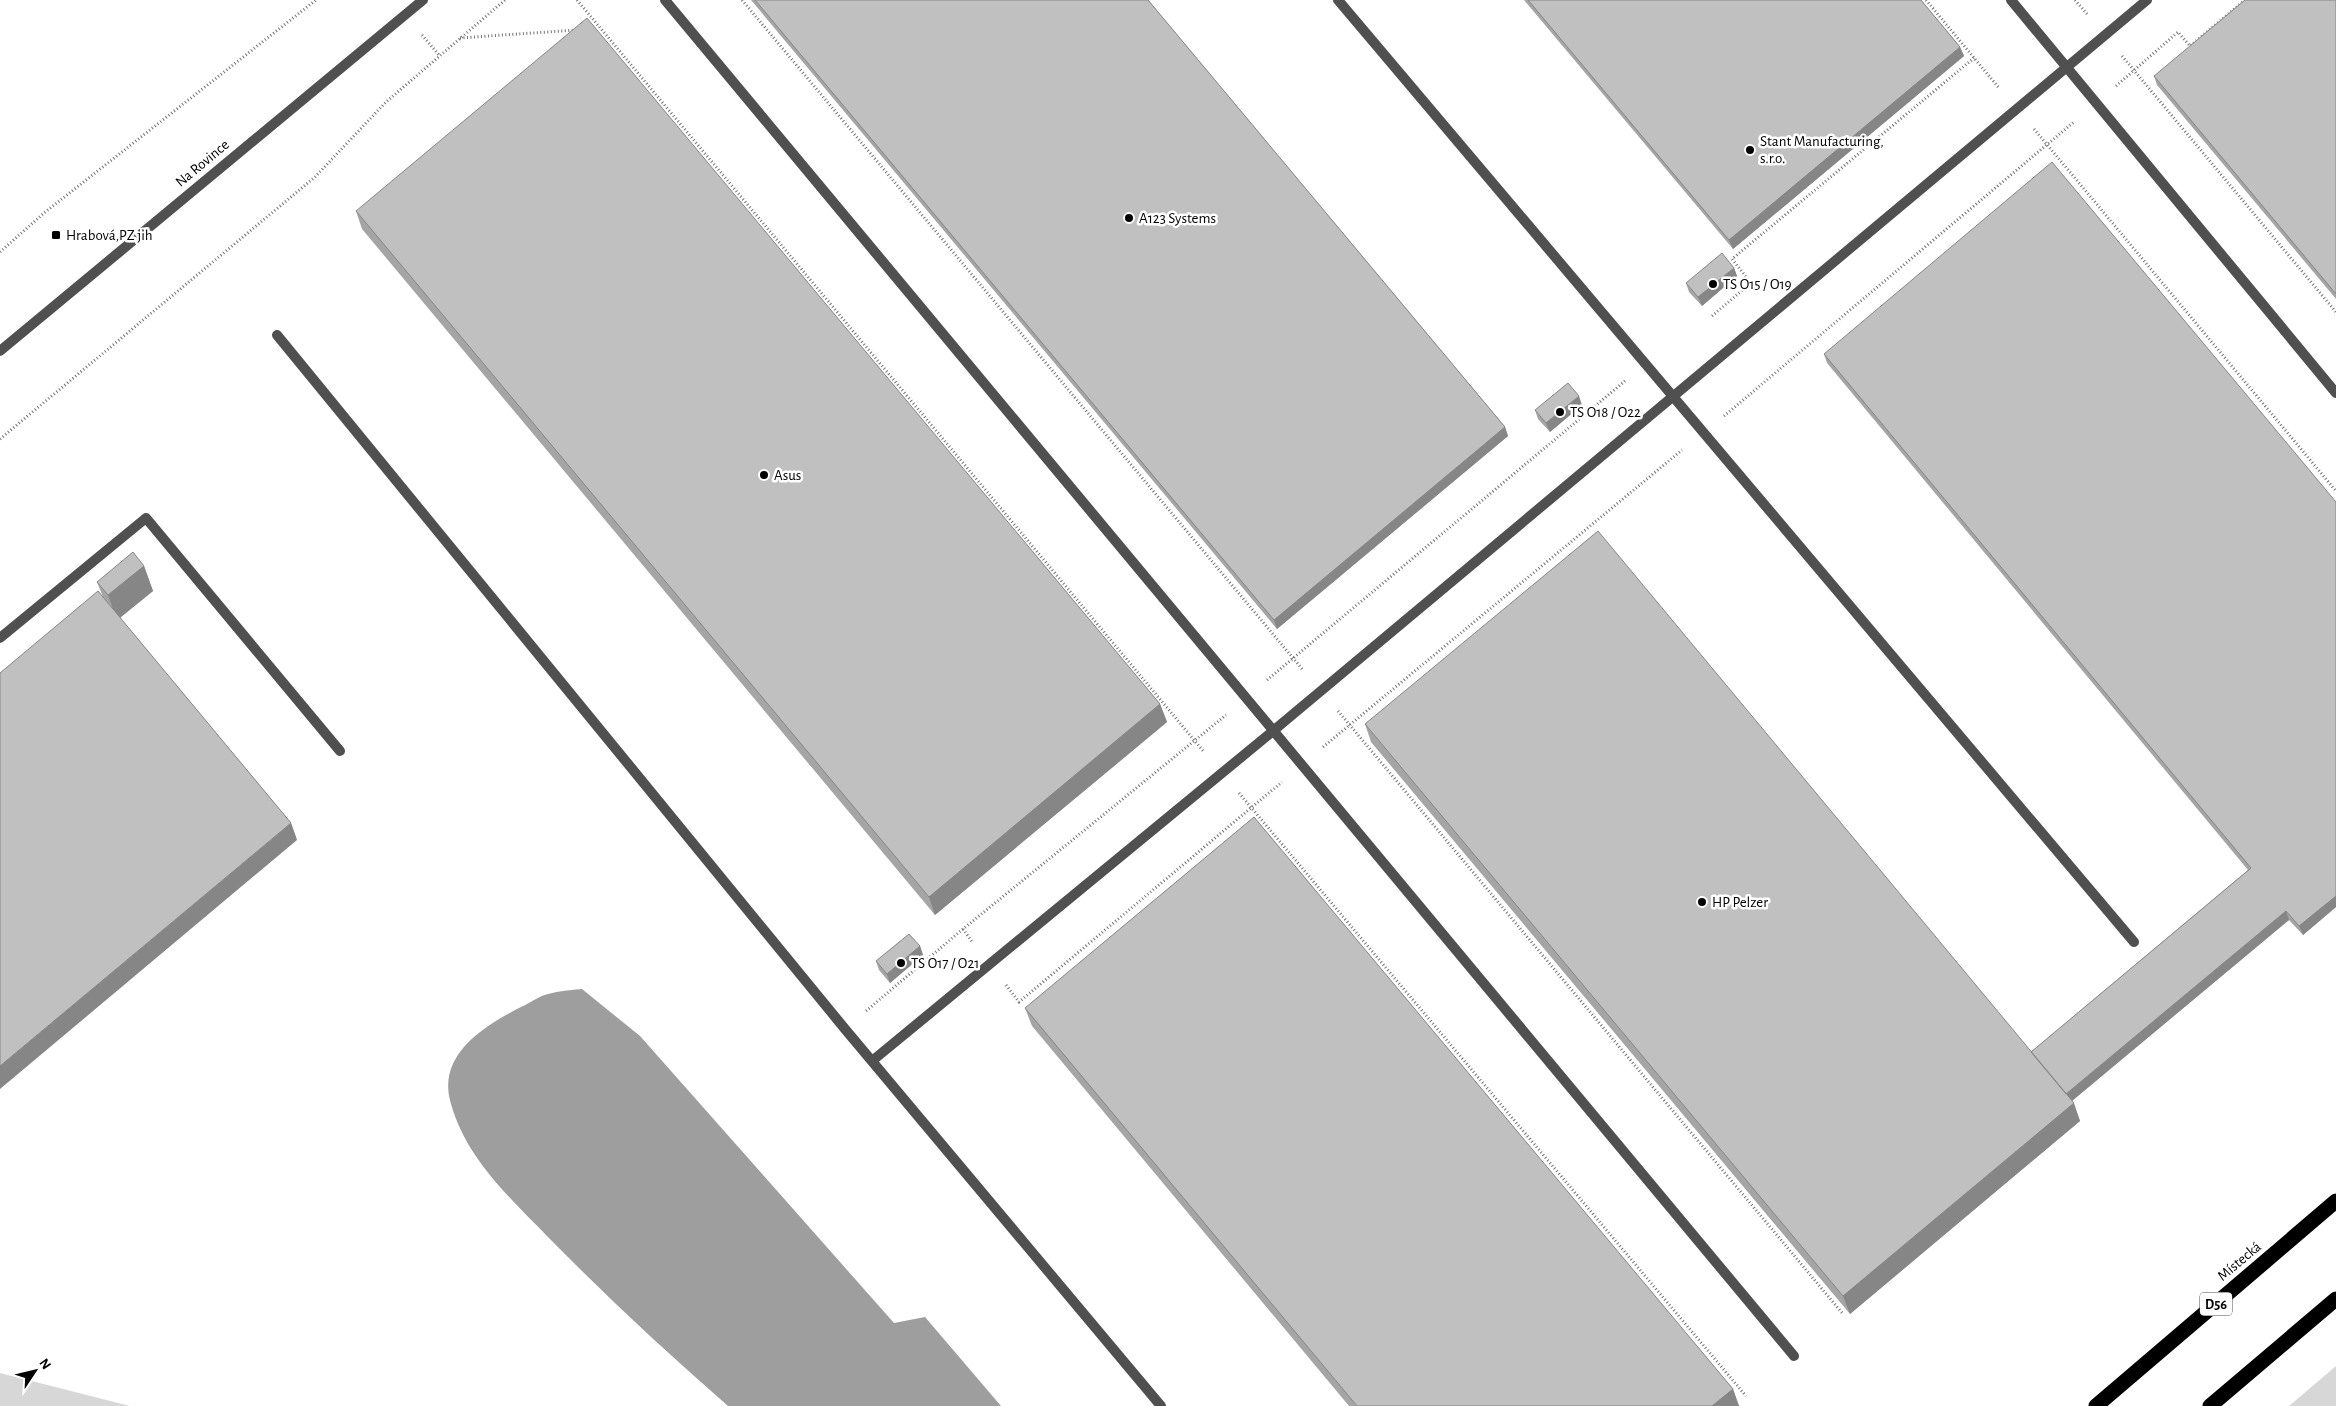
<svg xmlns="http://www.w3.org/2000/svg" width="2336" height="1406" font-family="'Alegreya Sans',sans-serif">
<style>
.green{fill:#d7d7d7}
.water{fill:#9e9e9e}
.lines{fill:none;stroke-linecap:round;stroke-linejoin:round}
.path{stroke:#727272;stroke-width:3;stroke-dasharray:1 2.5;stroke-linecap:butt}
.lane{stroke:#505050;stroke-width:10}
.street{stroke:#505050;stroke-width:10}
.highway{stroke:#000;stroke-width:15}
.wall{fill:#a5a5a5}
.shaded-wall{fill:#868686}
.building{fill:#c0c0c0;stroke:#868686}
.poi-dot{fill:#000;stroke:#fff;stroke-width:2}
.labels{text-anchor:middle;stroke-width:5;stroke-linejoin:round;paint-order:stroke}
.shield{fill:#fff;stroke:#4c4c4c;stroke-width:1}
.shield-label{font-size:14px;font-weight:bold;fill:#000}
.poi-label{font-size:15px;fill:#000;stroke:#fff;text-anchor:start}
.street-label{font-size:15px;fill:#000;stroke:#fff}
</style>
<rect width="100%" height="100%" fill="#fff"/>
<path class="green" d="M2336,1366v40h-47z
M0,1373l130,33h-130z"/>
<path class="water" d="M582,989l58,47 254,287 31,-6 76,89h-273c-62,-54 -122,-110 -180,-169 -38,-39 -82,-79 -97,-133 -15,-49 33,-78 70,-97 9,-4 18,-11 27,-13 11,-3 23,-4 34,-5z"/>
<g class="lines">
<path class="path" d="M577,0l627,752
M742,0l561,670
M1926,0l73,88
M2075,0l13,15
M422,35l17,20
M460,38l116,-8
M2122,56l214,256
M2116,86l62,-54 12,14 55,-46
M2034,129l302,362
M0,252l44,-39 272,-213
M1712,316l39,-33 -19,-24 242,-201
M1724,416l351,-295
M0,439l315,-262 71,-75 119,-102
M1267,680l358,-299
M1338,711l505,603
M1323,747l359,-297
M1239,793l507,603
M963,929l10,14
M1006,985l13,17 263,-220
M866,1011l97,-82 263,-214"/>
<path class="lane" d="M665,0l1129,1356
M1338,0l796,942
M2011,0l325,393
M277,335l568,694 316,377
M0,638l146,-120 194,233
M872,1061l401,-330 874,-731"/>
<path class="street" d="M0,351l423,-351"/>
<path class="highway" d="M2096,1406l240,-205
M2210,1406l126,-107"/>
</g>
<path class="wall" d="M751,0h397l357,427 3,9 -231,193z
M1524,0h397l39,47 4,9 -231,193z
M2336,0v299l-179,-214 -3,-9z
M356,211l804,493 7,18 -232,193 -573,-686z
M1734,268l3,8 -35,30 -13,-14 -3,-9z
M1824,354l512,148v405l-33,28 -14,-15 -217,181 8,20 -230,193 -479,-572 -6,-18 666,328 217,-182 -421,-507z
M1582,405l-32,27 -12,-13 -3,-9z
M144,566l9,25 -33,27 171,205 6,17 -194,-243 -6,-15z
M920,946l3,9 -33,28 -11,-13 -3,-9z
M1025,1008l708,381 6,17h-390l-317,-380z"/>
<path class="shaded-wall" d="M1960,47l4,9 -231,193 -4,-9z
M1734,268l3,8 -35,30 -4,-9z
M1579,396l3,9 -32,27 -4,-9z
M1505,427l3,9 -231,193 -3,-9z
M144,566l9,25 -36,29 -9,-25z
M1160,704l7,18 -232,193 -6,-18z
M291,823l6,17 -297,249v-23z
M2336,896v11l-33,28 -4,-9z
M2286,911l3,9 -222,185 -3,-9z
M920,946l3,9 -33,28 -3,-9z
M2074,1103l6,18 -230,193 -7,-18z
M1733,1389l6,17h-27z"/>
<path class="building" d="M755,0h393l357,427 -231,193z
M1528,0h393l39,47 -231,193z
M2245,0h91v294l-182,-218z
M587,18l573,686 -231,193 -573,-686z
M2052,162l284,340v394l-37,30 -13,-15 -220,183 -35,-42 220,-184 -427,-514z
M1722,253l12,15 -36,29 -12,-14z
M1568,383l11,13 -33,27 -11,-13z
M1598,531l476,572 -231,193 -478,-572z
M133,552l11,14 -36,29 -11,-13z
M98,591l193,232 -291,243v-393z
M1254,817l479,572 -21,17h-355l-332,-398z
M909,934l11,12 -33,28 -11,-13z"/>
<g class="poi-dot">
<circle cx="1750" cy="150" r="5"/>
<circle cx="1129" cy="218" r="5"/>
<rect x="51" y="230" width="10" height="10" rx="2.5"/>
<circle cx="1713" cy="284" r="5"/>
<circle cx="1560" cy="412" r="5"/>
<circle cx="764" cy="475" r="5"/>
<circle cx="1702" cy="902" r="5"/>
<circle cx="901" cy="963" r="5"/>
</g>
<g class="labels">
<rect class="shield" x="2200" y="1292.5" width="32" height="23" rx="4"/>
<g class="shield-label">
<text x="2216" y="1309">D56</text>
</g>
<g class="poi-label">
<text x="1760" y="146">Stant Manufacturing,<tspan x="1760" dy="17">s.r.o.</tspan></text>
<text x="1139" y="223">A123 Systems</text>
<text x="66" y="240">Hrabová,PZ jih</text>
<text x="1723" y="289">TS O15 / O19</text>
<text x="1570" y="417">TS O18 / O22</text>
<text x="774" y="480">Asus</text>
<text x="1712" y="907">HP Pelzer</text>
<text x="911" y="968">TS O17 / O21</text>
</g>
<g class="street-label">
<text transform="translate(202 163) rotate(-40)" y="5">Na Rovince</text>
<text transform="translate(2239 1261) rotate(-40)" y="5">Místecká</text>
</g>
</g>
<g transform="translate(35 1371) rotate(55)" stroke="#ffffff" stroke-width="4" paint-order="stroke">
<path d="M0-4L9 19L0 12L-9 19Z" fill="#000000"/>
<text y="-8" font-size="14" font-weight="bold" text-anchor="middle" fill="#000000">N</text>
</g>
</svg>
